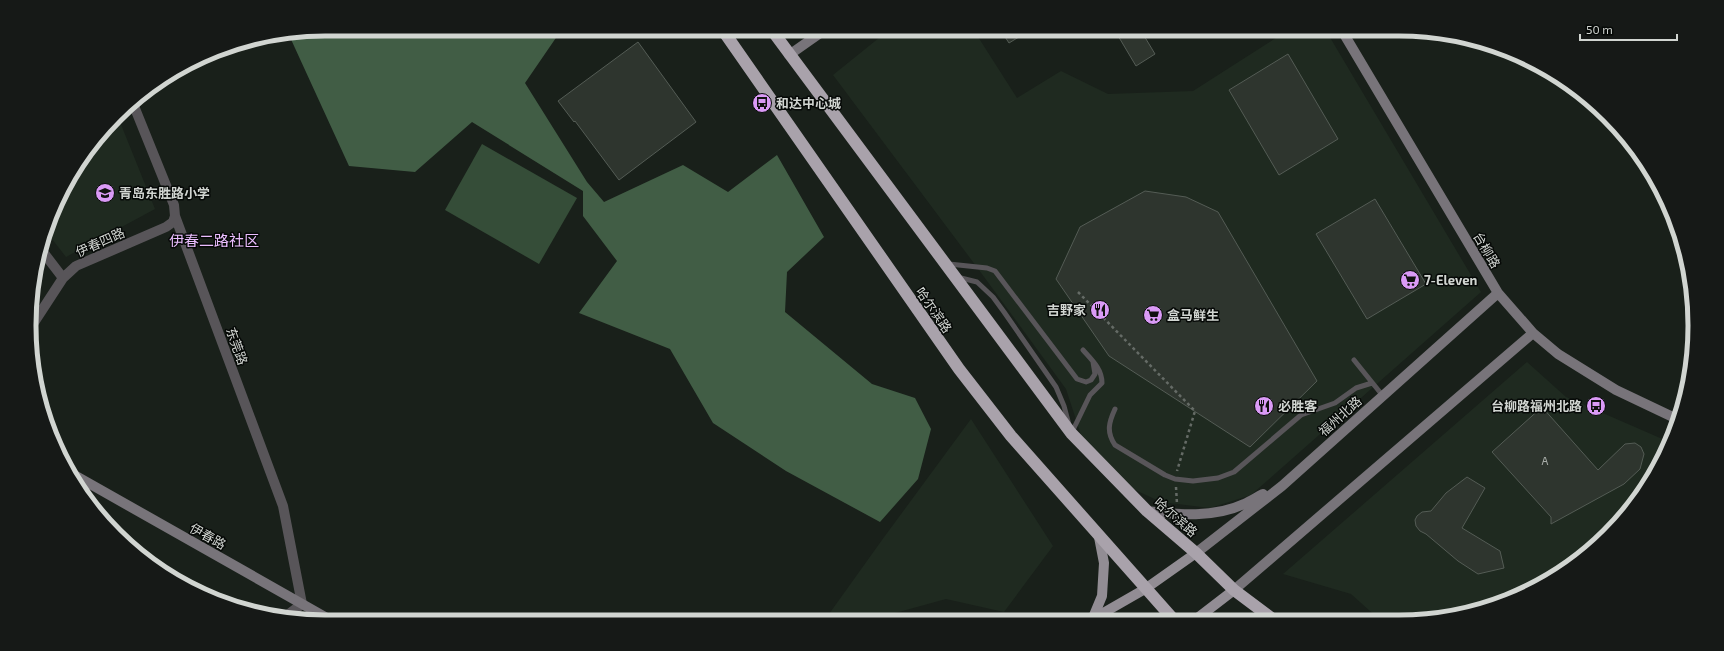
<svg xmlns="http://www.w3.org/2000/svg" width="1724" height="651" font-family="'Exo 2','Noto Sans SC',sans-serif">
<style>
.built{fill:#1f2a20}
.green{fill:#354d38}
.forest{fill:#415d45}
.building{fill:#2e352e;stroke:#545c55}
.lines{fill:none;stroke-linecap:round;stroke-linejoin:round}
.path{stroke:#656b66;stroke-width:2.5;stroke-dasharray:3 3;stroke-linecap:butt}
.lane{stroke:#585559;stroke-width:5}
.street{stroke:#585559;stroke-width:10}
.secondary{stroke:#78747a;stroke-width:10}
.primary{stroke:#928d94;stroke-width:10}
.highway{stroke:#a9a2ab;stroke-width:12}
.labels{text-anchor:middle;stroke-width:3;stroke-linejoin:round;paint-order:stroke}
.number-label{font-size:11px;fill:#a8ada8}
.poi-label{font-size:13px;font-weight:bold;fill:#d1d5d1;stroke:#060907;text-anchor:start}
.street-label{font-size:13px;fill:#d1d5d1;stroke:#060907}
.quarter-label{font-size:15px;fill:#ebbeff;stroke:#060907}
.rim{fill:none;stroke:#d1d5d1;stroke-width:5}
</style>
<rect width="100%" height="100%" fill="#19201a"/>
<path class="built" d="M890,29h83l44,69 44,-27 47,23 85,-3 97,-62h35l156,263 -230,203 -41,13 -49,-6 -30,-14 -48,-47 -17,-52 -87,-119 -146,-195z
M118,117l37,92 -89,48 -21,-27 24,-53z
M1527,362l39,35 101,44 -22,49 -51,58 -65,44 -92,27 -57,1 -29,-26 -68,-20z
M971,419l82,127 -49,66 -58,-13 -80,22h-42l58,-81z"/>
<path class="green" d="M482,144l95,54 -38,66 -94,-54z"/>
<path class="forest" d="M326,29h236l-37,54 62,99 17,20 79,-37 45,27 49,-37 47,82 -37,35 -2,40 87,72 43,14 16,31 -13,50 -38,43 -94,-51 -73,-48 -43,-74 -91,-36 38,-52 -34,-45v-25l-111,-69 -57,50 -66,-6 -60,-131z"/>
<path class="building" d="M1000,29h32l-23,14z
M1114,29h26l15,25 -19,12z
M638,42l58,80 -77,58 -44,-59 -1,1 -16,-21z
M1288,54l50,85 -59,36 -50,-85z
M1145,191l41,6 32,15 99,169 -67,66 -141,-91 -53,-77 24,-52z
M1375,199l51,85 -59,35 -51,-85z
M1542,407l56,63 27,-26 10,-1 6,4 3,7 -4,15 -16,15 -73,40v-7l-59,-65z
M1467,477l18,11 -23,40 38,23 4,17 -26,6 -20,-13 -32,-27 -6,-3 -4,-5 -1,-6 2,-4 5,-4 9,-1 15,-18z"/>
<g class="lines">
<path class="path" d="M1078,292l117,119 -18,60
M1176,487l1,17"/>
<path class="lane" d="M949,264l38,4 8,3 82,108 9,3 5,-2 4,-6 -2,-12
M957,277l20,5 16,15 11,15 52,75 8,19 5,19
M1354,360l29,36
M1115,409c-6,13 -9,23 0,36l50,30 10,4 18,2 25,-3 16,-6 67,-57 34,-12 21,-15 16,-5
M1072,432l18,-37 12,-12c0,-14 -10,-23 -19,-33"/>
<path class="street" d="M132,101l42,104 1,11 108,290 19,98 -17,13
M40,248l23,30
M33,324l30,-46 13,-12 90,-39 7,-5 2,-6"/>
<path class="secondary" d="M1341,29l157,264 35,40 25,21 58,36 61,29
M789,55l37,-26
M69,472l265,150
M1147,511c31,4 67,7 97,-7 7,-3 13,-7 19,-10
M1196,553l86,-67 216,-193
M1234,590l299,-257"/>
<path class="primary" d="M1091,620l54,-31 51,-36
M1092,620l10,-24 2,-33 -5,-26
M1195,620l39,-30"/>
<path class="highway" d="M722,29l237,340 52,67 163,184
M771,29l300,404 76,78 49,42 38,37 40,30"/>
</g>
<defs>
<symbol id="bus-disc" viewBox="-11 -11 22 22"><circle r="9.5" fill="#da9af6" stroke="#060907"/><path d="M-5-6H5V4H4V6H2V4H-2V6H-4V4H-5ZM-3.5-4V0h7V-4ZM-3.5 1.2v1.5H-2V1.2ZM2 1.2v1.5H3.5V1.2Z" fill="#111"/></symbol>
<symbol id="school-disc" viewBox="-11 -11 22 22"><circle r="9.5" fill="#da9af6" stroke="#060907"/><path d="M0-5L7-2L0 1L-7-2ZM-4 1L0 2.5L4 1V4Q0 6-4 4Z" fill="#111"/></symbol>
<symbol id="supermarket-disc" viewBox="-11 -11 22 22"><circle r="9.5" fill="#da9af6" stroke="#060907"/><path d="M-6-5.5h2.5l.6 2H6L4.5 2H-2.5L-4.4-4H-6ZM-1.5 3.2a1.3 1.3 0 1 0 .1 0ZM3 3.2a1.3 1.3 0 1 0 .1 0Z" fill="#111"/></symbol>
<symbol id="restaurant-disc" viewBox="-11 -11 22 22"><circle r="9.5" fill="#da9af6" stroke="#060907"/><path d="M-5-6h1v4h1v-4h1v4h1v-4h1v5L-1.5 .5V6h-2V.5L-5-1ZM5-6V6H3V1.5H1.5Q1.5-4 5-6Z" fill="#111"/></symbol>
</defs>
<g fill-rule="evenodd">
<use href="#bus-disc" x="751" y="92" width="22" height="22"/>
<use href="#school-disc" x="94" y="182" width="22" height="22"/>
<use href="#supermarket-disc" x="1399" y="269" width="22" height="22"/>
<use href="#restaurant-disc" x="1089" y="299" width="22" height="22"/>
<use href="#supermarket-disc" x="1142" y="304" width="22" height="22"/>
<use href="#restaurant-disc" x="1253" y="395" width="22" height="22"/>
<use href="#bus-disc" x="1585" y="395" width="22" height="22"/>
</g>
<g class="labels">
<g class="number-label">
<text x="1545" y="465">A</text>
</g>
<g class="poi-label">
<text x="776" y="108">和达中心城</text>
<text x="119" y="198">青岛东胜路小学</text>
<text x="1424" y="285">7-Eleven</text>
<text x="1086" y="315" text-anchor="end">吉野家</text>
<text x="1167" y="320">盒马鲜生</text>
<text x="1278" y="411">必胜客</text>
<text x="1582" y="411" text-anchor="end">台柳路福州北路</text>
</g>
<g class="street-label">
<text transform="translate(100 242) rotate(-24)" y="5">伊春四路</text>
<text transform="translate(1487 250) rotate(59)" y="5">台柳路</text>
<text transform="translate(934 310) rotate(55)" y="5">哈尔滨路</text>
<text transform="translate(237 346) rotate(70)" y="5">东莞路</text>
<text transform="translate(1340 416) rotate(-42)" y="5">福州北路</text>
<text transform="translate(1176 517) rotate(41)" y="5">哈尔滨路</text>
<text transform="translate(208 536) rotate(29)" y="5">伊春路</text>
</g>
<g class="quarter-label">
<text x="214" y="246">伊春二路社区</text>
</g>
</g>
<path d="M0 0H1724V651H0ZM325 36H1399A289 289 0 0 1 1688 325V326A289 289 0 0 1 1399 615H325A289 289 0 0 1 36 326V325A289 289 0 0 1 325 36Z" fill="#161917" fill-rule="evenodd"/>
<path class="rim" d="M325 36H1399A289 289 0 0 1 1688 325V326A289 289 0 0 1 1399 615H325A289 289 0 0 1 36 326V325A289 289 0 0 1 325 36Z"/>
<path d="M1580 34v6h97v-6" fill="none" stroke="#d1d5d1" stroke-width="2"/>
<text x="1586" y="34" font-size="12" fill="#d1d5d1" stroke="#060907" stroke-width="3" paint-order="stroke">50 m</text>
</svg>
